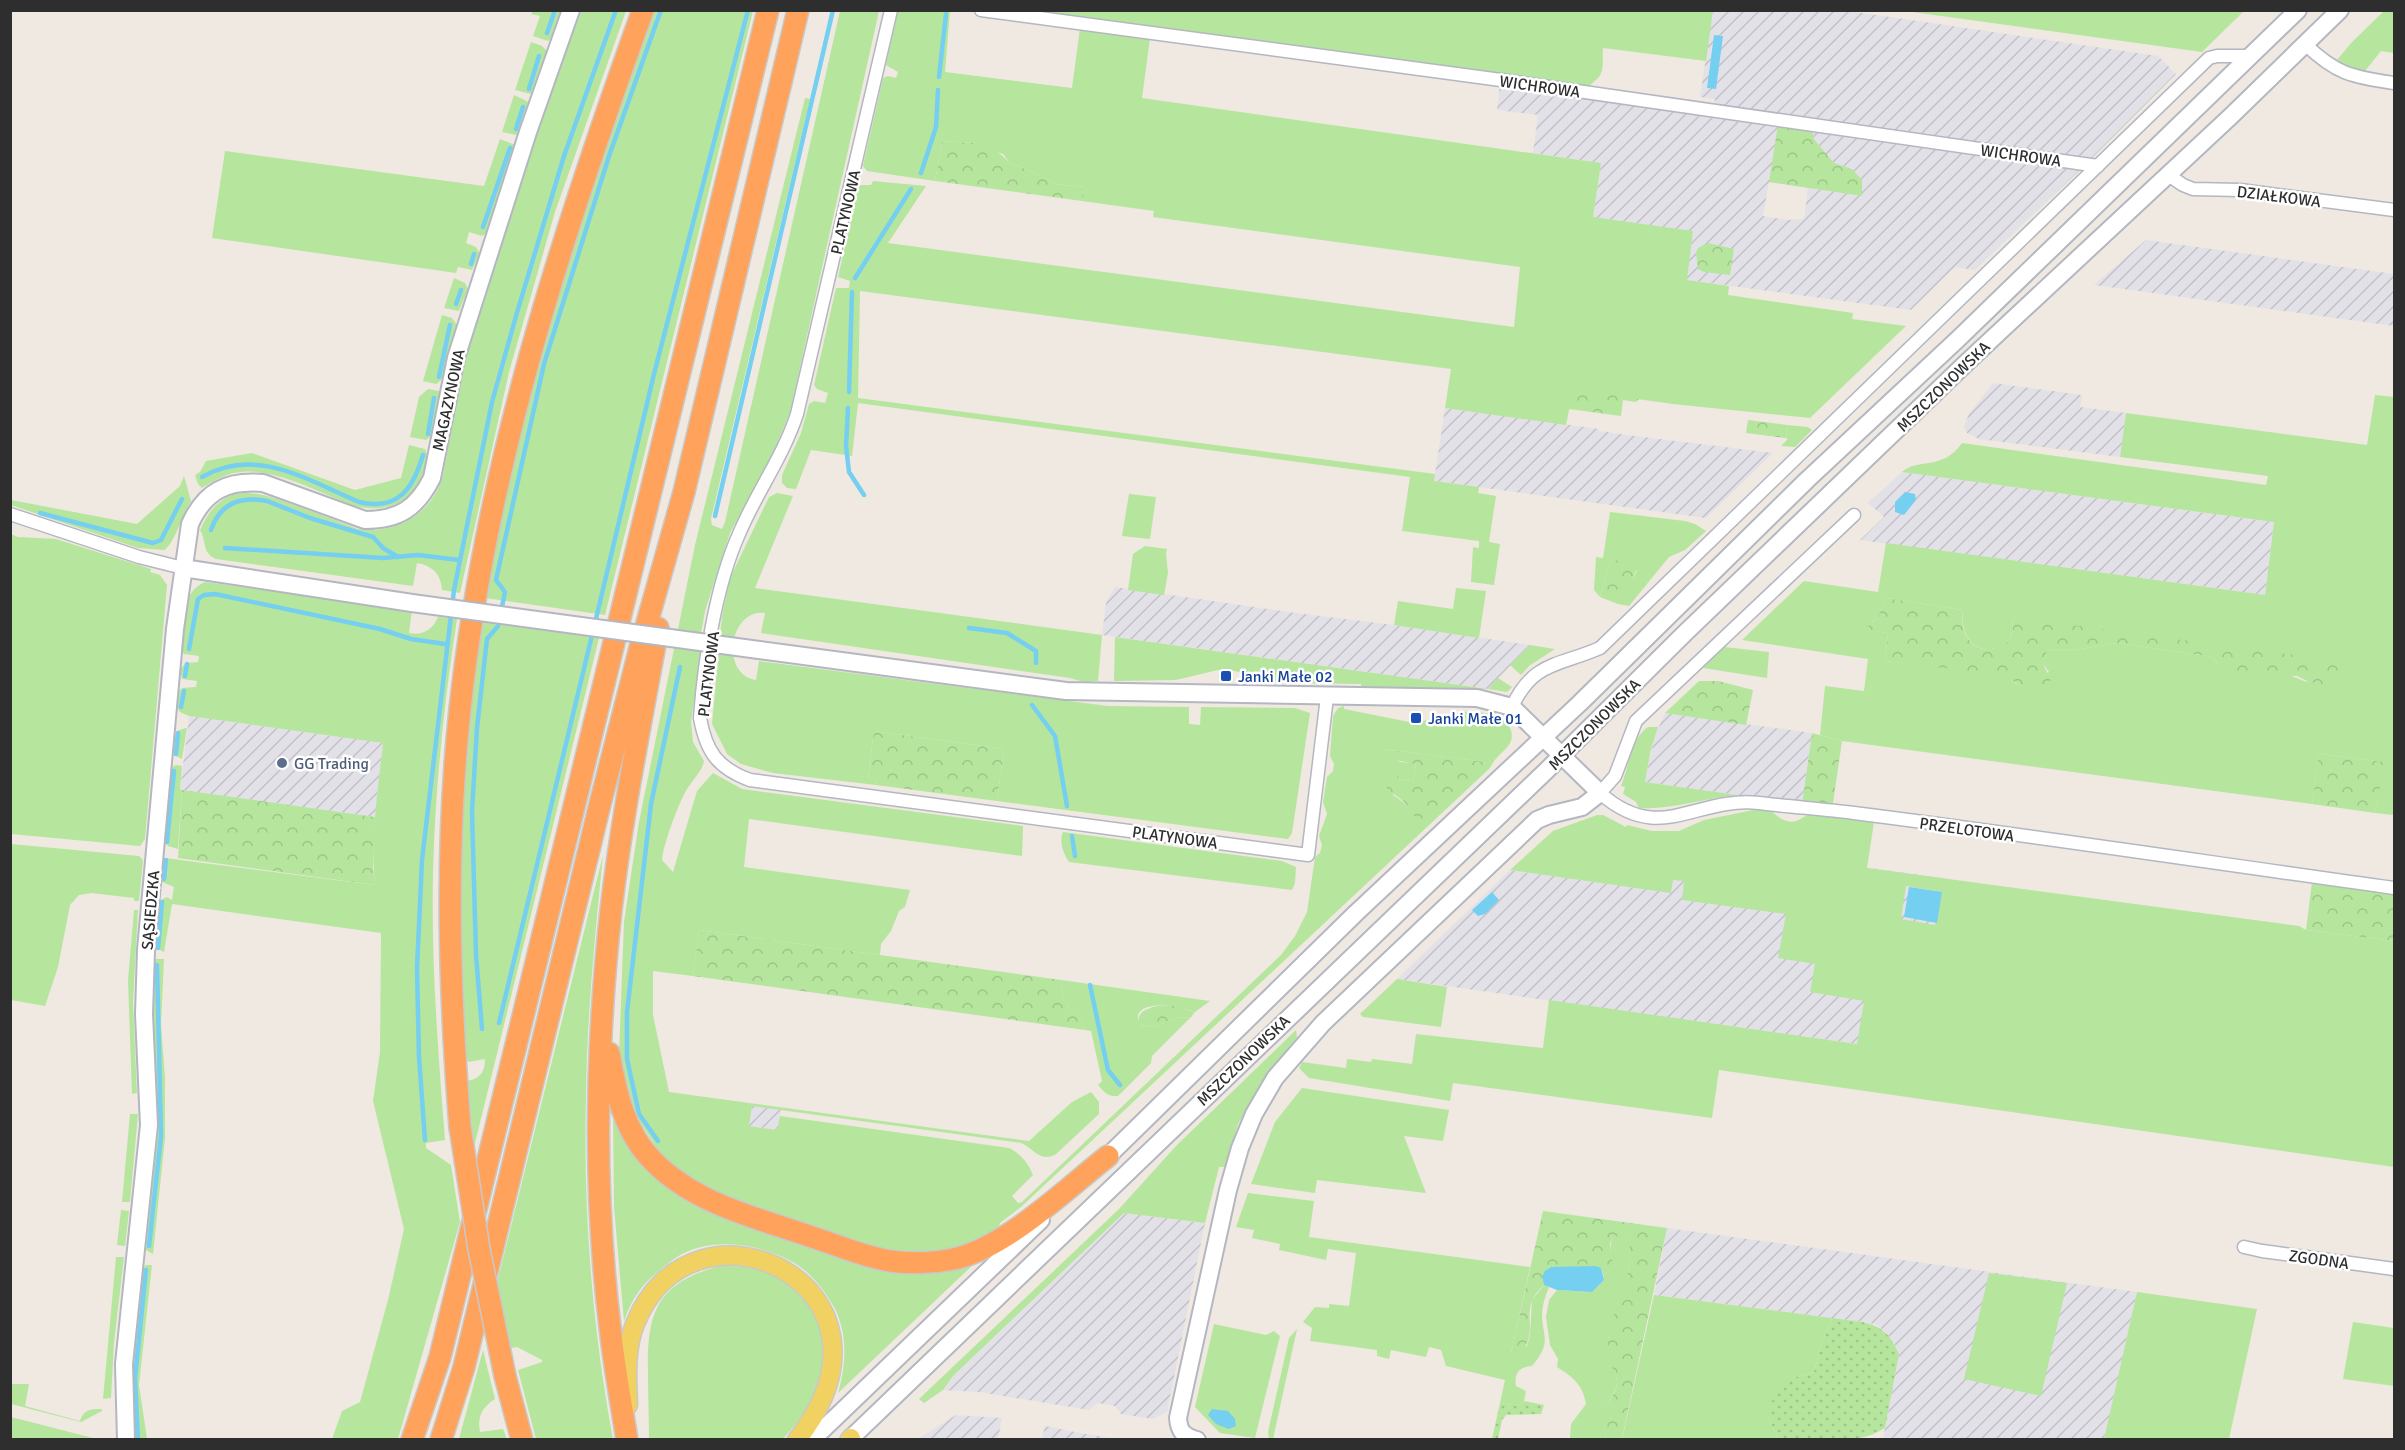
<svg xmlns="http://www.w3.org/2000/svg" width="2405" height="1450" font-family="Signika,sans-serif">
<style>
.industrial{fill:url(#industrial-furrows);fill-rule:evenodd}
.grass{fill:#b6e59e;fill-rule:evenodd}
.forest{fill:url(#forest-crowns)}
.garden{fill:url(#garden-dots)}
.water{fill:#75cff0}
.lines{fill:none;stroke-linecap:round;stroke-linejoin:round}
.stream{stroke:#75cff0;stroke-width:4.5}
.street-casing{stroke:#b4b7c1;stroke-width:15}
.secondary-casing{stroke:#b4b7c1;stroke-width:20}
.primary-casing{stroke:#c9c9c9;stroke-width:21}
.highway-casing{stroke:#c9c9c9;stroke-width:24}
.street{stroke:#fff;stroke-width:12}
.secondary{stroke:#fff;stroke-width:16}
.primary{stroke:#f2d163;stroke-width:18}
.highway{stroke:#ffa35c;stroke-width:21}
.secondary-bridge-casing{stroke:#b4b7c1;stroke-width:20;stroke-linecap:butt}
.highway-bridge-casing{stroke:#c9c9c9;stroke-width:24;stroke-linecap:butt}
.secondary-bridge{stroke:#fff;stroke-width:16}
.highway-bridge{stroke:#ffa35c;stroke-width:21}
.transit-dot{fill:#1a4fb4;stroke:#fff;stroke-width:2}
.service-dot{fill:#5c6f8a;stroke:#fff;stroke-width:2}
.labels{text-anchor:middle;stroke-width:5;stroke-linejoin:round;paint-order:stroke}
.street-label{font-size:16px;fill:#2e2e2e;stroke:#fff}
.transit-label{font-size:16px;fill:#164399;stroke:#fff;text-anchor:start}
.service-label{font-size:16px;fill:#4e5e75;stroke:#fff;text-anchor:start}
</style>
<defs>
<pattern id="industrial-furrows" width="10" height="10" patternUnits="userSpaceOnUse" patternTransform="scale(1.5)"><rect width="10" height="10" fill="#e3e1e8"/><path d="M-1 1l2-2M0 10L10 0M9 11l2-2" fill="none" stroke="#c3c1c7"/></pattern>
<pattern id="forest-crowns" width="20" height="18" patternUnits="userSpaceOnUse" patternTransform="scale(1.5)"><rect width="20" height="18" fill="#b6e59e"/><path d="M2 6a3 3 0 1 1 6 0M12 15a3 3 0 1 1 6 0" fill="none" stroke="#9dc588"/></pattern>
<pattern id="garden-dots" width="8" height="8" patternUnits="userSpaceOnUse" patternTransform="scale(1.5)"><rect width="8" height="8" fill="#b6e59e"/><path d="M2 2h.1M6 6h.1" fill="none" stroke="#9dc588" stroke-width="1.8" stroke-linecap="round"/></pattern>
</defs>
<rect width="100%" height="100%" fill="#efe9e1"/>
<path class="industrial" d="M1713,11h136l309,45 18,18 -86,86 -376,-54 1,-7 -15,-2z
M1500,84l581,85 -106,101 -20,-3 -44,43 -224,-30 -94,-63 8,-54 -68,-10 5,-38 -41,-5zM1769,182l39,6 -4,31 -17,1 -24,-4z
M2146,240l248,34v52l-300,-41z
M1993,383l89,12 -2,12 46,6 -6,44 -141,-18 -12,-6 -3,-7 5,-12z
M1445,408l154,21v2l28,4 146,18 -67,65 -272,-37z
M1902,472l372,50 -9,73 -405,-55 24,-23 -16,-14z
M1115,587l181,26 98,12 136,20 -42,44 -386,-54 4,-32z
M1665,713l147,20 -10,71 -157,-22 9,-44z
M189,716l194,27 -8,74 -195,-27z
M1678,841l272,38 -6,48 -87,117 -460,-65 113,-109 161,22z
M752,1105l29,5 -3,20 -29,-4z
M1124,1213l81,10 -38,189 -14,7 -32,-5 -6,-8 -17,-3 -9,7 -110,-18 -36,-2 10,-14z
M1667,1228l470,64 -33,148 -221,-1 16,-85 -5,-11 -9,-11 -8,-7 -7,-2 -216,-28z
M956,1415l46,3 -4,21h-80z
M1045,1426l30,6 41,7h-74z"/>
<path class="grass" d="M533,11h30l-9,25 -6,5 -15,-5 7,-20 -9,-2z
M581,11h45l-71,201 -46,160 -49,221 -18,-3c-1,-16 -9,-24 -25,-27l-4,23 -197,-27c-15,-7 -9,-18 -16,-29 22,-50 55,-40 97,-24 20,7 40,15 61,23 38,6 74,-15 85,-53l20,-112 13,-47 85,-255z
M652,11h101l-148,604 -120,-17 36,-173 59,-209z
M840,11h39l-89,401 -18,44 -42,77 -25,78 -7,40 3,1 -10,70 2,20 11,19c-2,11 -11,18 -17,28 -8,13 -24,56 -25,71l11,12 24,-81 16,-18 29,16 281,37 -1,30 -273,-37 -5,48 166,23 -5,17 -6,4 -8,20 -10,13 -1,11 -181,-25 -6,46 -40,-5v44l16,77 360,49 43,-39 19,-10 8,10v12l-44,41c-17,7 -21,-7 -34,-12l-269,-37 -3,20 28,4 3,-14 229,32c11,5 20,16 24,27l-21,21 6,7 4,-1 259,-247 14,-19 12,-24 8,-55 5,-4 2,-8 -3,-9 8,-22 -4,-12 4,-25 6,-6 1,-7 -4,-8 3,-40 5,-8 6,-2v3l70,14 55,-12 23,3 15,8c15,24 -9,28 -17,46l-469,439 -21,16 -2,6 -20,12 -21,8 -46,6 -48,-8 -132,-46 -31,-15 -25,-18 -15,-15 -22,-34 -15,-39 -4,-25 5,-133 15,-100 56,-277 110,-447 5,1 -99,420 1,6 10,4 3,-7zM1384,749l101,13 1,1 -79,42 -14,-10 6,-22 -1,6 15,2 3,-18 -16,-1z
M898,11h52l-5,61 127,16 8,-60 70,10 -8,60 459,65 -8,54 100,14 -6,49 42,6 -1,9 125,18 -1,6 54,7 -96,92 -137,-14 -100,-14 -7,35 -121,-17 6,-39 -591,-78 -2,107 577,76 -1,7 45,6 -1,6 18,3 -7,46 11,2 -6,41 -23,-3 2,-35 6,1v-7l-77,-10 8,-54 -552,-74 -6,53 -41,-6 -15,39 -9,-1 -5,-5v-8l19,-42 8,-29 5,-3 11,2 3,-10 -11,-4 -3,-4 22,-97h13l1,-7 -12,-4 21,-92h12l2,-4 53,5 -38,57 626,84 6,-60 -367,-50 1,-6 -72,-10 4,-14 -32,-3 -8,-6 -37,-16 -6,-8 -29,-11 -32,-2 -7,40 -68,-10 -4,-5 20,-88 5,-2 8,2 2,-6 -12,-7z
M1017,11h696l-7,50 -103,-13c-1,9 2,23 -5,30 -5,5 -7,5 -10,11z
M1905,11h339l-42,41z
M2384,11h10v42l-13,-2 -16,20 -10,-1 -18,-10 15,-18z
M531,42l11,4 4,4v6l-13,37 -2,1 -16,-4z
M514,95l11,5 4,3 -8,30 -5,2 -14,-3z
M500,139l15,6v6l-28,82 -5,3 -13,-4 -3,11 10,4 4,7 -8,16 -14,-3 -2,6 -244,-35 13,-87 259,35z
M454,278l11,5 3,6 -9,22 -15,-3z
M442,315l10,3 5,7c-3,14 -9,55 -21,59l-13,-3z
M428,389l11,2 1,5 -8,39 -6,5 -16,-3 9,-40z
M2375,395l19,2v418l-19,-2 9,-51 -65,-8 -7,50 -470,-63 -22,-6 5,-49 39,5 4,-32 -126,-19 62,-59 74,11 8,-49 379,52 9,-73 -372,-50c14,-14 41,-1 60,-29l304,42 2,-9 -148,-19 6,-44 241,32zM1886,598l77,12c-3,21 8,45 33,38 7,-2 12,-5 15,-12 2,-6 1,-12 1,-19l335,60c-11,1 -27,7 -38,5 -8,-1 -14,-6 -22,-7 -26,-2 -57,7 -75,-18l-95,-14 -49,8 -14,-2 -7,2 -4,13 6,8 -28,15c-21,-19 -106,-22 -136,-26l3,-28 -20,-3v-4c11,-7 13,-16 18,-28z
M1787,425l21,2 4,3 -17,17 -14,-1 7,-7 -2,-1z
M409,445l16,4c4,7 1,16 -1,23 -11,33 -42,42 -73,33 -30,-12 -77,-37 -110,-33 -14,1 -26,8 -39,16l-4,-4 -3,-9 5,-3 6,-11 46,-8 103,37 46,-12z
M184,476l7,25c-8,12 -17,44 -27,49l-26,-2 -127,-43v-5l126,24 43,-38z
M777,493l16,3 -38,92 347,47 -4,46 -14,1 -14,-4 -309,-45 4,-20c-35,-5 -46,61 -9,67l3,-19 349,45 81,1v17l11,1 1,-18 94,1 15,5 -18,120 -4,6 -291,-38 7,-52 -130,-18 -6,47 7,1 1,6 -103,-12 -32,-9 -14,-10 -15,-30 10,-108 8,-38 39,-81z
M1129,494l27,3 -6,42 -28,-3z
M1610,512l75,9 10,3 11,7 -21,19 -16,7 -40,49 -11,-2 19,-33 -26,-11 -11,37 -6,-7 2,-33 7,1z
M11,534l7,3 38,2 95,30 -1,3 10,3 7,10 -22,254 -5,7 -129,-12z
M1145,546l22,3 -1,5 2,19 -4,22 -36,-5 5,-36z
M205,582l207,28 -3,23c14,3 24,-4 29,-16l19,2c-13,84 -22,169 -24,254 -2,89 5,178 12,267l-19,3v5l25,17 9,57 -62,217h-66l10,-28 18,-9 28,-102 16,-71 -31,-128 7,-49 1,-119 -209,-29 -8,48 -9,-4 4,-47 8,-4 5,3 2,-13 -12,-5 -2,-5 2,-17 3,-2 210,27c-5,-47 3,-95 8,-142l-194,-27 -9,-4 -4,-6 2,-14 4,-4 14,-1 1,-6 -15,-2 -2,-10 6,-6 12,-1 1,-6 -15,-2 -4,-5c3,-23 0,-57 25,-67z
M1456,588l30,3 -7,47 -85,-13 4,-24 55,8z
M482,622l117,16 -125,509 -7,-66c13,-2 18,-9 18,-22l-17,3 -3,-12c-13,-142 -3,-288 17,-428z
M1115,637l373,52 10,-11 14,9 -5,5 -19,-3h-127v-5l-74,-1 -57,-13h-12l-42,10 -62,1z
M1530,645l25,4 -26,17 -8,9 -11,-10z
M1724,647l45,5 -2,26 -64,-10z
M1648,727h10l-7,22 -6,33 92,13c-33,3 -65,15 -98,13l-3,-6 -13,-8 2,-7 -4,-1c8,-19 10,-48 27,-59z
M187,728l-5,31 -12,-6c2,-12 2,-23 17,-25z
M176,765l6,1 -2,23 2,1 -4,59 -10,-3 -4,-6 5,-71z
M1763,808c10,1 14,11 24,13 10,3 13,-3 21,-6 9,-3 54,5 66,7l-7,46 432,58 7,4 88,11v226l-675,-97 -7,48 -259,-35 -3,18 -141,-23 -10,-10 3,-6 44,6 1,-9 24,3 1,-3 40,5 4,-30 127,14 6,-48 308,44 7,-43 -54,-9 5,-28 -37,-6 8,-44 -104,-14 2,-19 -11,-1 -2,13 -161,-23 43,-39 44,-16h6l23,12 1,-2 25,6h27l25,-11zM1906,886l36,6 -7,33 -34,-6z
M1063,832l219,29 14,6 -1,16 -3,7 -223,-28c-6,-9 -10,-20 -6,-30z
M11,844l128,12 4,4 -4,41h-5v-3l-43,-5 -12,2 -9,10 -12,62 -13,39 -34,-6z
M603,855c-8,80 -16,160 -17,240 -3,115 6,232 27,344h-77l-18,-69 24,-8v-2l-25,-13 -6,1 -14,-65z
M134,910h4l-5,92 4,91 -5,1 -4,-114z
M155,959h9l-3,65 4,54v60l-12,116 -9,-5 12,-138 -4,-88 1,-61z
M1397,979l50,8 -6,40 -78,-10 -3,-3z
M1061,980l149,21 -15,11c-11,-5 -51,-13 -57,3 0,2 0,9 0,10l17,2 19,-9 17,-1 -39,39 -1,7 -33,33c-10,1 -14,-4 -20,-11l4,-4 -11,-50 -6,-1c-8,-24 -22,-15 -24,-50z
M1296,1030l1,7 -31,40 -28,47 -12,43h-7l-14,56 -81,-10 -171,163 -10,14 -19,13 -5,-4 200,-190 57,-63z
M1302,1088l147,22 -6,31 -39,-5 22,57 -109,-13 -2,13 -64,-9 24,-62z
M130,1114h8l-8,88h-8z
M613,1115c12,28 27,53 53,72 36,26 79,38 121,53 39,14 80,31 122,34 23,1 46,-4 67,-12l-138,131c8,-27 10,-58 -3,-84 -9,-17 -23,-35 -39,-45 -31,-19 -79,-28 -114,-10 -7,4 -15,10 -22,16 -18,14 -28,28 -36,51l-10,-114z
M1248,1193l66,8 -5,36 221,30 -19,86 16,-7 3,-11 2,-35 12,-15 5,2c-2,6 -5,12 -6,19 -5,28 13,32 -11,60 -13,1 -18,7 -16,20l10,5 -2,10 -5,5 -19,-3 5,-23 -59,-14 -5,-16 -12,-3 -3,10 -35,-7 -2,9 -12,-3v-6l-67,-9 2,-13 -9,-6 12,-15 14,1v-4l20,2 7,-53 -28,-4 -2,11 -47,-10 1,-6 -28,-6 2,-8 -18,-3z
M121,1210l8,1 -4,35 -8,-1z
M1617,1235c5,1 10,2 12,7 9,22 -17,74 -21,99 -2,18 8,25 9,41 0,7 -6,14 -9,21 -5,12 -4,24 -2,36h-36l1,-15 15,-20c-3,-19 -14,-28 -29,-37l1,-8 -8,-14 -4,-28 3,-17 8,-10 35,2 12,-12 -1,-6 6,-2c5,-13 -1,-24 4,-36z
M116,1257h8l-10,86 -3,55 -8,1z
M146,1265h6l-13,120 8,54 -14,1 -1,-83 9,-87z
M719,1266c16,0 30,0 45,6 43,14 69,62 58,106 -6,23 -24,44 -39,61l-134,1c0,-22 -1,-44 -1,-66 -1,-62 8,-90 71,-108z
M1989,1273l78,10 -26,113 -77,-17z
M2137,1292l120,17 -28,130h-125z
M1654,1295l178,23 -10,24 -8,30 -21,6 -26,37 11,24 -156,1z
M2353,1322l41,6v58l-51,-7z
M1214,1324l52,11 8,-4 6,5 -25,102 -35,-5 -25,-26z
M1297,1329l-24,110h-4l-1,-7 21,-94z
M483,1350l12,49c-13,8 -18,18 -15,33l23,-3 4,10h-48z
M10,1384h19l-4,22 55,15c4,-12 11,-12 22,-12v2l-21,11 -70,-18z
M11,1417l86,22h-86z"/>
<path class="forest" d="M1778,124l35,5v9l21,25 18,6 10,11v16l-93,-14z
M942,141l32,2 21,6 14,13 37,16 8,6 32,3 -4,14 -147,-20z
M1708,243l26,6 -4,26 -26,-3 -6,-3 -2,-16 2,-5z
M1572,389l67,10 -3,3 -13,-2 -2,16 -52,-7z
M1748,420l39,5 -1,13 -40,-5z
M1611,560l28,3 -13,32 -8,9 -18,-7z
M1886,598l77,12c-4,22 9,45 33,38 5,-2 10,-4 13,-8 5,-7 3,-16 3,-23l341,46 -6,14 -9,5 -13,3 -16,-3 -12,-6 -31,-1 -16,2 -22,-3 -16,-17 -95,-14 -49,8 -14,-2 -7,2 -4,13 8,16 -4,5 -14,5 -12,-3 -6,-5 -38,-10 -92,-11 3,-28 -21,-3 1,-4c11,-7 13,-16 18,-28z
M1699,681h19l35,9 -7,35 -81,-12z
M874,731l130,18 -7,52 -121,-16 -1,-6h-7z
M1812,733l30,8 -9,62 -12,3 -19,-2z
M1384,749l102,13 -56,58 -15,-3c-4,-5 -7,-12 -12,-16 -10,-8 -17,-10 -20,-23l5,-6 11,1 -1,6 15,2 3,-17 -26,-5z
M2319,754l66,8 -10,51 -63,-9z
M182,790l193,27 -2,50 2,18 -197,-27z
M2312,882l82,12v47l-88,-11z
M699,930l362,50c2,35 16,26 24,50l-392,-54z
M1157,1006h19l19,6 -4,5 -17,1 -19,9 -17,-2c0,-14 6,-15 19,-19z
M1543,1211l124,17 -45,211h-16c-2,-12 -4,-24 2,-36 3,-6 9,-13 9,-20 0,-11 -7,-17 -9,-26 -2,-9 1,-23 3,-32 4,-22 31,-67 14,-88l-12,-1 -3,8 3,24 -4,4 -6,2 -2,-6 -50,-1 -9,11 2,7c-4,4 -10,10 -12,16 -7,19 5,31 -11,52h-10z"/>
<path class="garden" d="M1832,1318c33,5 52,1 67,36l-14,74c-29,19 -73,12 -107,11l-11,-24 4,-13 22,-24 21,-6 8,-30z
M1524,1401l20,4 -3,9 -35,1 -4,5 -4,19h-6l8,-36 19,3z"/>
<path class="water" d="M1714,35l9,1 -7,53 -9,-1z
M1905,492l10,2 1,6 -12,15 -9,-3v-10z
M1909,887l33,5 -5,31 -33,-6z
M1492,892l7,8 -14,14 -7,2 -6,-6z
M1595,1266l6,2 3,12 -12,12 -35,-2 -13,-5 -2,-8 3,-6 6,-4z
M1212,1409l16,2 7,8 1,7 -7,3 -13,-5 -8,-9z"/>
<g class="lines">
<path class="stream" d="M547,33l8,-23
M939,77l7,-63
M529,89l10,-33
M516,129l7,-22
M921,173l15,-46 2,-37
M483,227l27,-79
M471,264l3,-10
M855,278l56,-89
M456,304l5,-14
M439,377l11,-52
M849,392l3,-100
M848,408l-2,38 3,26 15,23
M428,434l6,-36
M202,477c55,-31 105,3 157,25 39,9 54,-13 64,-47
M40,513l113,30 8,-3 21,-41
M715,516l118,-506
M211,530c9,-27 30,-34 56,-29l43,17 63,19 10,11 15,9
M225,548l158,10 35,-3 41,5
M595,623l59,-249 94,-364
M969,628l38,5 29,18v12
M189,649l9,-50 6,-4 11,-1 165,35 31,10 34,5
M185,676l2,-12
M1032,705l23,31 12,70
M181,707l3,-16
M176,754l2,-21
M1072,836l3,20
M167,842l7,-71
M164,879l2,-19
M158,948l4,-46
M1090,985l18,85 12,15
M499,1023l94,-392
M482,1029l-6,-74 -4,-144 5,-83 10,-89 11,-13 7,-34 -9,-12 48,-216 65,-208 52,-146
M425,1140l-6,-83 -2,-89 5,-108 32,-270 38,-188 24,-86 48,-160 52,-146
M658,1141l-19,-27 -12,-55v-47l24,-208 29,-137
M149,1246l12,-110 -4,-171
M138,1440l-3,-62 11,-108"/>
<defs>
<path id="street" d="M891,10l-94,404c-14,43 -41,79 -58,120 -23,51 -35,127 -39,184 6,33 17,50 50,62l558,75 19,-158
M981,10l520,70 597,86
M2305,44c31,30 47,33 89,39
M2167,174l16,11 10,4 47,1 154,20
M10,514l129,43 44,11
M1854,515l-218,206 -21,55 -15,17c60,53 95,3 159,10 32,4 64,6 95,10 181,23 360,50 540,75
M1512,707c21,-46 47,-41 88,-59l609,-590 8,-2h33
M2244,1247l18,4 132,18"/>
<path id="secondary" d="M183,568l229,35
M759,650l307,41 411,7 35,9 88,86 -18,14 -33,8 -12,5 -214,203 -48,55 -21,36 -14,34 -12,42 -50,228c1,13 5,18 19,22
M1101,1163l255,-250 224,-210 227,-223 150,-140 341,-330
M126,1440l-2,-76 25,-239 -5,-111 2,-64 29,-321 15,-105c15,-33 37,-44 73,-41l102,37c34,0 52,-12 67,-42l24,-120 72,-226 43,-122
M812,1440l229,-220
M849,1440l697,-669 138,-137 281,-270 265,-247 110,-107"/>
<path id="primary" d="M628,1405c-1,-26 -3,-57 7,-81 57,-144 284,-39 162,116
M850,1440l1,-2"/>
<path id="highway" d="M609,1053c7,39 15,79 44,108 42,43 104,57 159,76 25,8 52,20 78,24 22,3 47,2 68,-3 52,-14 108,-69 150,-102
M460,1127c-11,-139 -15,-279 0,-418 26,-241 101,-472 183,-699
M505,1376l17,64
M412,1440l28,-83 328,-1347
M441,1440l23,-73 136,-563 40,-156 44,-156 114,-482
M627,1440c-6,-38 -13,-75 -17,-113 -17,-138 -14,-279 1,-417 11,-95 30,-188 47,-282"/>
</defs>
<use href="#street" class="street-casing"/>
<use href="#secondary" class="secondary-casing"/>
<use href="#primary" class="primary-casing"/>
<use href="#highway" class="highway-casing"/>
<use href="#street" class="street"/>
<use href="#secondary" class="secondary"/>
<use href="#primary" class="primary"/>
<use href="#highway" class="highway"/>
<defs>
<path id="secondary-bridge" d="M412,603l347,47"/>
<path id="highway-bridge" d="M460,1127l19,122 26,127"/>
</defs>
<use href="#secondary-bridge" class="secondary-bridge-casing"/>
<use href="#highway-bridge" class="highway-bridge-casing"/>
<use href="#secondary-bridge" class="secondary-bridge"/>
<use href="#highway-bridge" class="highway-bridge"/>
</g>
<g class="transit-dot">
<rect x="1220" y="670" width="12" height="12" rx="3"/>
<rect x="1410" y="712" width="12" height="12" rx="3"/>
</g>
<circle class="service-dot" cx="282" cy="763" r="6"/>
<g class="labels">
<g class="street-label">
<text transform="translate(1540 86) rotate(8)" y="6">WICHROWA</text>
<text transform="translate(2021 155) rotate(8)" y="6">WICHROWA</text>
<text transform="translate(2279 196) rotate(7)" y="6">DZIAŁKOWA</text>
<text transform="translate(845 212) rotate(-77)" y="6">PLATYNOWA</text>
<text transform="translate(1943 386) rotate(-44)" y="6">MSZCZONOWSKA</text>
<text transform="translate(448 400) rotate(-78)" y="6">MAGAZYNOWA</text>
<text transform="translate(708 674) rotate(-83)" y="6">PLATYNOWA</text>
<text transform="translate(1594 724) rotate(-45)" y="6">MSZCZONOWSKA</text>
<text transform="translate(1967 829) rotate(8)" y="6">PRZELOTOWA</text>
<text transform="translate(1175 837) rotate(8)" y="6">PLATYNOWA</text>
<text transform="translate(150 910) rotate(-85)" y="6">SĄSIEDZKA</text>
<text transform="translate(1243 1060) rotate(-44)" y="6">MSZCZONOWSKA</text>
<text transform="translate(2319 1259) rotate(8)" y="6">ZGODNA</text>
</g>
<g class="transit-label">
<text x="1238" y="682">Janki Małe 02</text>
<text x="1428" y="724">Janki Małe 01</text>
</g>
<g class="service-label">
<text x="294" y="769">GG Trading</text>
</g>
</g>
<rect width="2405" height="1450" fill="none" stroke="#2e2e2e" stroke-width="24"/>
</svg>
